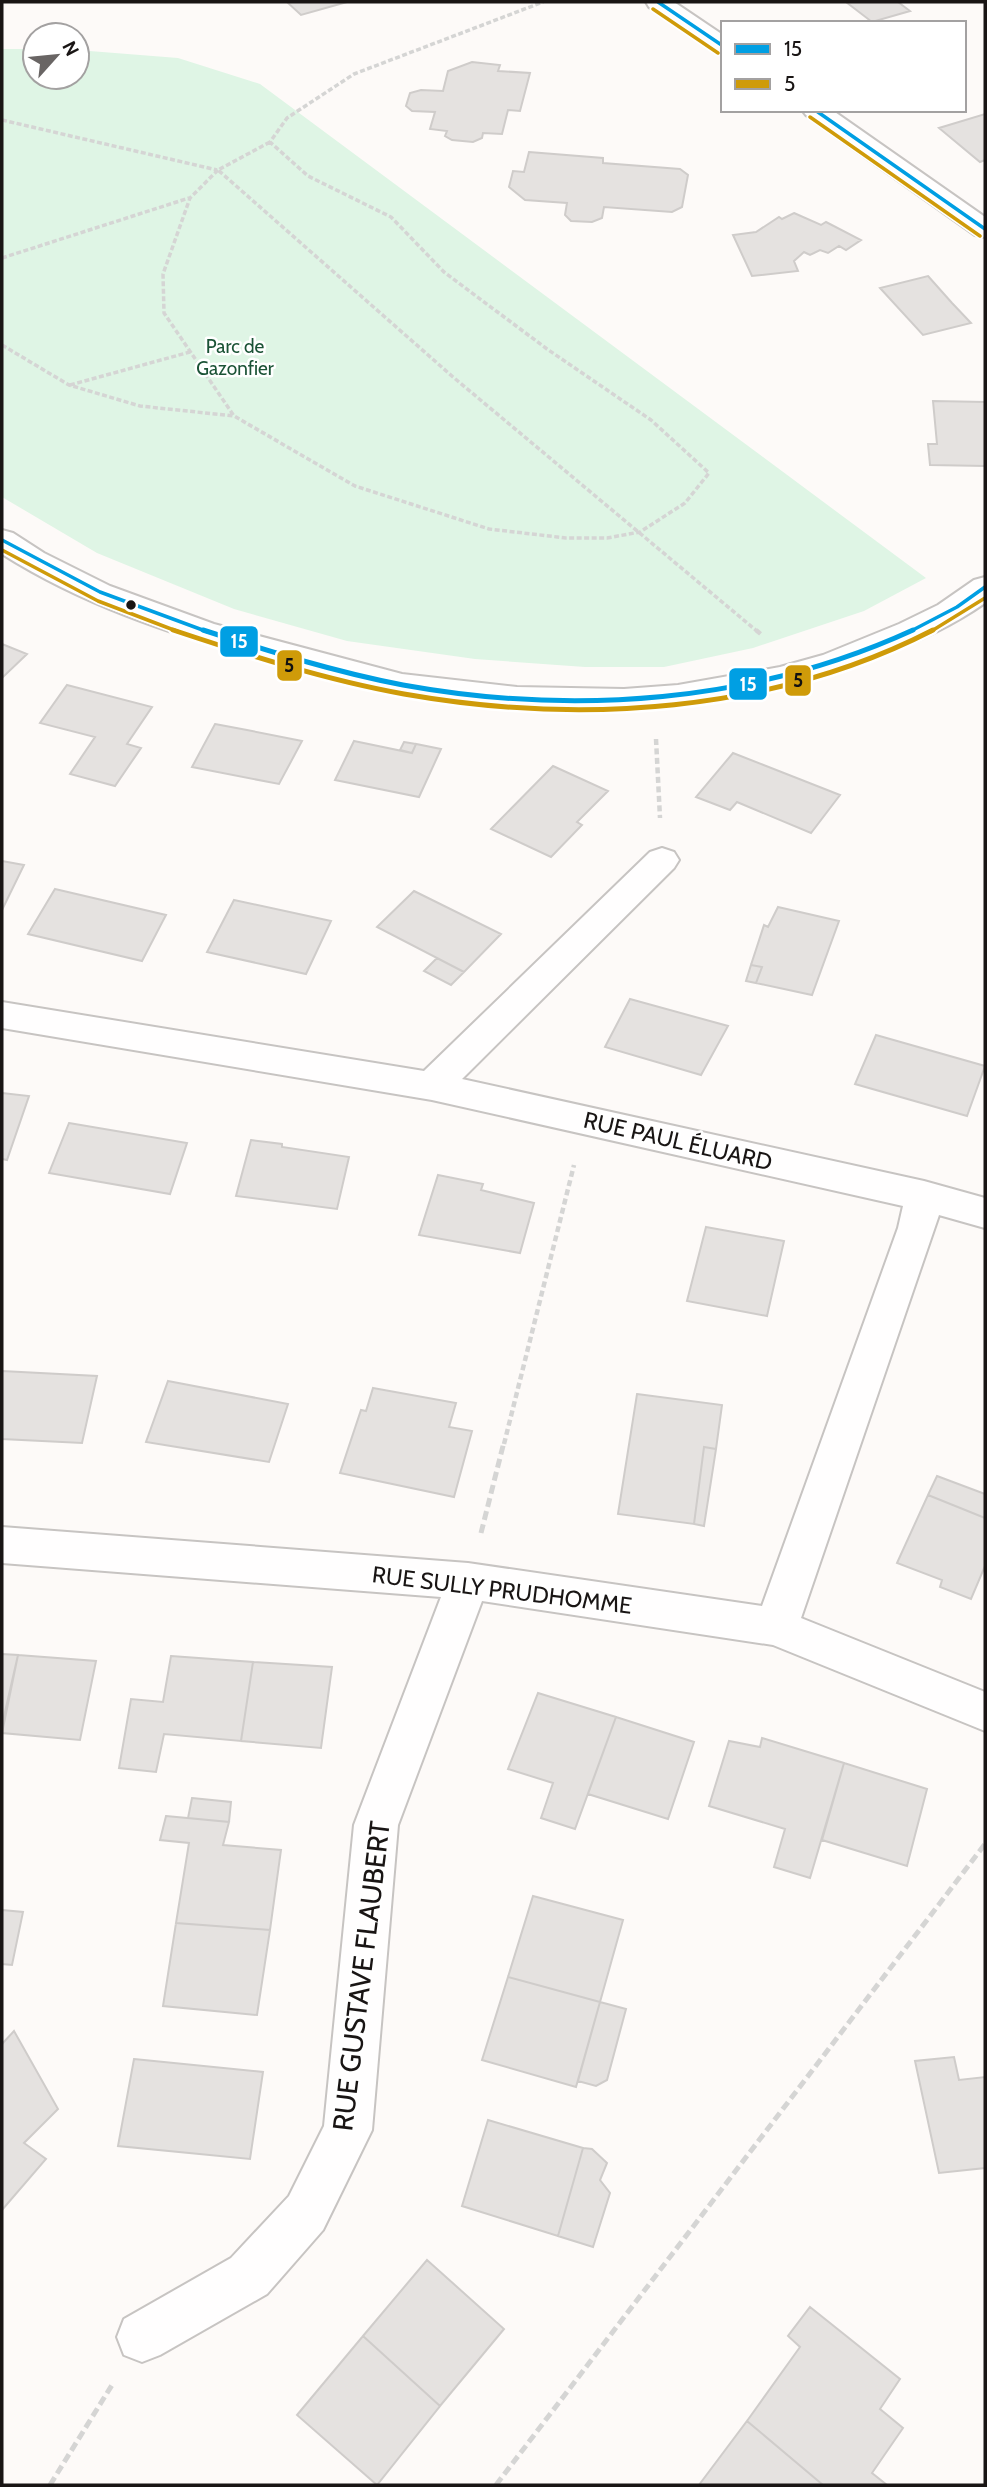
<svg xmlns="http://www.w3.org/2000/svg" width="987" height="2487" font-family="Cabin,sans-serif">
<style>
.green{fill:#dff5e5}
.building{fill:#e5e2e0;stroke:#cfccca;stroke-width:2}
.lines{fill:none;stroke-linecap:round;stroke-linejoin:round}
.minor-casing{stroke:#c7c4c2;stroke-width:4}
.path-far2{stroke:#d5d5d4;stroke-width:3.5;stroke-dasharray:5 2.5;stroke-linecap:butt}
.path-far1{stroke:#d5d5d4;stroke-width:4.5;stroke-dasharray:6 3.5;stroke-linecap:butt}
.path{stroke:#d5d5d4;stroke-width:5;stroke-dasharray:9 4.5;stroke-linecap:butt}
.minor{fill:#fffefe;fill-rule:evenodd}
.bus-1-far1-casing{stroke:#fff;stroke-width:7}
.bus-1-casing{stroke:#fff;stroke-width:10}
.bus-2-far1-casing{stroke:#fff;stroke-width:7}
.bus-2-casing{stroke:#fff;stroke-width:10}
.bus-1-far1{stroke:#009fe3;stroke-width:3.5}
.bus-1{stroke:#009fe3;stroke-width:5}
.bus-2-far1{stroke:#cf9b09;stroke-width:3.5}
.bus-2{stroke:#cf9b09;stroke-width:5}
.bus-dot{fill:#191514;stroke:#fff;stroke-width:2.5}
.labels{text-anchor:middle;stroke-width:5;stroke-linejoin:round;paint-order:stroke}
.far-park-label{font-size:19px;fill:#1b5336;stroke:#fff}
.street-label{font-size:23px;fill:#191514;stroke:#fff}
.near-street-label{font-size:28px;fill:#191514;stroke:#fff}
.line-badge{stroke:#fff;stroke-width:2.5}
.badge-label{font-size:19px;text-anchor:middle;font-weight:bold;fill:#fff}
.pale-badge-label{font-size:19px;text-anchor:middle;font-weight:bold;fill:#111}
</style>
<rect width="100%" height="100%" fill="#fdfaf8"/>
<path class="green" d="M2,49h33v28h42v-27l101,8 82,26 666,494 -62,33 -111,37 -89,19h-79l-110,-8 -128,-18 -113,-32 -137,-56 -95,-56z"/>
<path class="building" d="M287,2h60l-46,13z
M846,2h52l12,9 -38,11z
M472,62l28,3 -2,6 32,2 -10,38 -12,-1 -6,24 -19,-1 -1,5 -9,4 -21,-2 -7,-4 2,-5 -17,-2 5,-17 -23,-1 -6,-5 4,-13 11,-3 22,1 5,-20z
M985,114v46l-5,2 -41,-34z
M529,152l74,6v5l77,6 8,6 -6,32 -10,5 -68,-5 -2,11 -10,4 -21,-1 -6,-6 2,-12 -42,-3 -16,-13 4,-16 11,1z
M794,213l27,12 5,-3 35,18 -15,10 -7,-4 -11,7 -8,-3 -10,5 -6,-3 -10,9 4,10 -46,5 -19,-41 23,-3 23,-15 3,2z
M928,276l24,27 19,20 -48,12 -43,-47z
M933,401l52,1v64l-55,-1 -2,-21h9z
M2,644l25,10 -25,24z
M67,685l85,22 -25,37 14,4 -26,38 -45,-12 25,-37 -55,-14z
M215,724l32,6 55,11 -23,43 -87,-17z
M354,741l58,12 4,-9 25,5 -22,48 -84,-17z
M404,742l12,2 -4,9 -12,-3z
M733,753l107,42 -29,38 -74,-31 -7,8 -34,-13z
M553,766l55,25 -31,31 5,3 -31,32 -60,-28z
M2,861l22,4 -22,45z
M55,889l111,26 -24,46 -114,-27z
M414,891l87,43 -37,38 -87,-45z
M234,900l97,21 -25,53 -99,-22z
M778,907l61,14 -27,74 -56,-12 6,-16 -11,-2 13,-40 4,2z
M437,958l27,14 -13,13 -27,-14z
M751,965l11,2 -6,16 -10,-2z
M630,999l98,27 -27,49 -96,-28z
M876,1035l109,31 -18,50 -112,-32z
M2,1093l27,3 -22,64 -5,-1z
M69,1123l118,20 -17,51 -121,-21z
M251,1140l31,4v3l67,10 -12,52 -101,-13z
M438,1175l45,9 -2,6 53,13 -14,50 -101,-18z
M706,1227l78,14 -17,75 -80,-15z
M2,1371l95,5 -15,67 -80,-4z
M168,1381l120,23 -19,58 -123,-20z
M373,1388l83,15 -7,24 23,4 -18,66 -114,-24 21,-63 5,1z
M637,1394l85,11 -6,44 -12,-2 -10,77 -76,-10z
M704,1447l12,2 -12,77 -10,-2z
M937,1476l48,18v24l-57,-23z
M928,1495l57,23v48l-14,33 -31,-12 2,-7 -45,-17z
M2,1654l16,1 -16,70z
M18,1655l78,6 -16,79 -78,-7z
M171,1656l82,6 -12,79 -77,-7 -8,38 -37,-4 12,-69 32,3z
M253,1662l79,5 -11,81 -80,-7z
M538,1693l78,24 -41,112 -34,-11 12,-35 -45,-14z
M616,1717l78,25 -26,77 -80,-25z
M762,1738l82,25 -34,115 -36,-11 11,-38 -76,-23 20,-65 31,6z
M844,1763l83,26 -20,77 -85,-26z
M192,1798l39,4 -2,20 -41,-4z
M166,1816l63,6 -6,23 58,5 -11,80 -94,-7 13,-80 -29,-3z
M533,1896l90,24 -23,82 -92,-25z
M2,1910l21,2 -11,53 -10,-1z
M176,1923l94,7 -13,85 -94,-9z
M508,1977l92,25 -24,85 -94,-27z
M600,2002l26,7 -19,71 -11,6 -18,-5z
M14,2031l44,78 -34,34 22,16 -44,51v-166z
M954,2057l5,23 26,-3v91l-46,5 -24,-112z
M134,2059l129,13 -13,87 -132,-13z
M488,2120l95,28 -25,88 -96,-30z
M583,2148l9,1 15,14 -7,17 10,13 -17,54 -35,-11z
M427,2260l77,69 -64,77 -77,-70z
M810,2307l90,72 -20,30 23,19 -31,45 15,12h-64l-76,-64 53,-74 -12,-11z
M363,2336l77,70 -63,79 -80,-70z
M747,2421l76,64h-124z"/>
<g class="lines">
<defs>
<path id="minor" d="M646,2h28l49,33v18l-9,-2 -65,-44z
M802,110h30l153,107v20l-10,-2 -169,-120z
M2,530l11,3 31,20 66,33 104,38 188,50 115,13 107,2 54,-4 102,-18 43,-12 76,-31 39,-19 36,-25 11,-3v26c-33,23 -70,40 -108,54 -149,58 -312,66 -468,40 -51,-9 -100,-25 -149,-38 -90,-25 -179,-55 -258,-105z
M662,848l12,4 5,8 -5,8 -212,211 462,102 61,17v30l-46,-13 -138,403 184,74v39l-212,-86 -291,-44 -84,224 -26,305 -49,100 -56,64 -107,61 -18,7 -18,-7 -7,-18 7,-18 107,-61 58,-62 35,-70 30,-301 87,-228 -439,-34v-36l466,36 294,43 136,-378 5,-22 -471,-106 -430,-72v-26l422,69 226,-219z"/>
</defs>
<use href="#minor" class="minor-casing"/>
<path class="path-far2" d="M2,120l215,50
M270,142l-52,28 235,207 305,255
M218,170l-28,28 -27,76 1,39 70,103 121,70 134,43 77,9h41l33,-6 45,-29 24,-30 -58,-53 -104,-71 -103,-77 -53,-55 -83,-41 -38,-34 17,-24 67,-44 189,-72
M2,258l187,-60
M2,345l67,40 71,21 94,10
M70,385l120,-33"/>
<path class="path-far1" d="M756,630l7,6
M656,739l4,79
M504,1444l70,-279"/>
<path class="path" d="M481,1533l23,-91
M50,2485l62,-100
M496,2485l489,-641"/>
<use href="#minor" class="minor"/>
<defs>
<path id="bus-1-far1" d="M658,2l65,44
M815,110l170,119
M2,540l98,52 108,40
M909,632l48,-25 28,-20"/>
<path id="bus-1" d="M203,630c65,21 132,42 200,55 171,31 351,18 510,-55"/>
<path id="bus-2-far1" d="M653,9l65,44
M810,117l170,119
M2,550l96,51 81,31
M930,632l55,-34"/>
<path id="bus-2" d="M173,630c75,25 153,50 231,64 176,31 368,19 529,-64"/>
</defs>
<use href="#bus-1-far1" class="bus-1-far1-casing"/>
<use href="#bus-1" class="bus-1-casing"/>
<use href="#bus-2-far1" class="bus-2-far1-casing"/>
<use href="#bus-2" class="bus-2-casing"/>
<use href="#bus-1-far1" class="bus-1-far1"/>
<use href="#bus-1" class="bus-1"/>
<use href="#bus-2-far1" class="bus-2-far1"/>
<use href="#bus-2" class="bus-2"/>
</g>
<circle class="bus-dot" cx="131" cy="605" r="6"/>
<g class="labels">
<g class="far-park-label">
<text x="235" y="353">Parc de<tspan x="235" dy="22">Gazonfier</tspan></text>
</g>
<g class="street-label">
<text transform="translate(678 1141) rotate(13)" y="8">RUE PAUL ÉLUARD</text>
<text transform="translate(502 1590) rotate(7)" y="8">RUE SULLY PRUDHOMME</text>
</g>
<g class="near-street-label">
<text transform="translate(361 1976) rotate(-83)" y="10">RUE GUSTAVE FLAUBERT</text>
</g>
</g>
<g class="line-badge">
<rect x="219" y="625" width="40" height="33" rx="7" fill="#009fe3"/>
<rect x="276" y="649" width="27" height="33" rx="7" fill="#cf9b09"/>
<rect x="784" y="664" width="28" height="33" rx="7" fill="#cf9b09"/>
<rect x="728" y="667" width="40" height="34" rx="7" fill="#009fe3"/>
</g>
<g class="badge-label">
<text x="239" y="648">15</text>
<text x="748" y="691">15</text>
</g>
<g class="pale-badge-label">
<text x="289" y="672">5</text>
<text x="798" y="687">5</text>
</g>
<rect width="987" height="2487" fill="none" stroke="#191514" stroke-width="7"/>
<rect x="721" y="21" width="245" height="91" fill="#ffffff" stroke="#a3a1a1" stroke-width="2"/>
<rect x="735" y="44" width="35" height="10" fill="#009fe3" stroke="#a3a1a1" stroke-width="2"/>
<text x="784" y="56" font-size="21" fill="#191514">15</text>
<rect x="735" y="79" width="35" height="10" fill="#cf9b09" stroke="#a3a1a1" stroke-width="2"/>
<text x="784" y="91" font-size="21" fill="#191514">5</text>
<g transform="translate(56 56) rotate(63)"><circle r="33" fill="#ffffff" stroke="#a3a1a1" stroke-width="2"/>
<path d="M0-5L12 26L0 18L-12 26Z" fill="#696564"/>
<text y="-10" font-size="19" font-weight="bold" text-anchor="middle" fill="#191514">N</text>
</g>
</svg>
